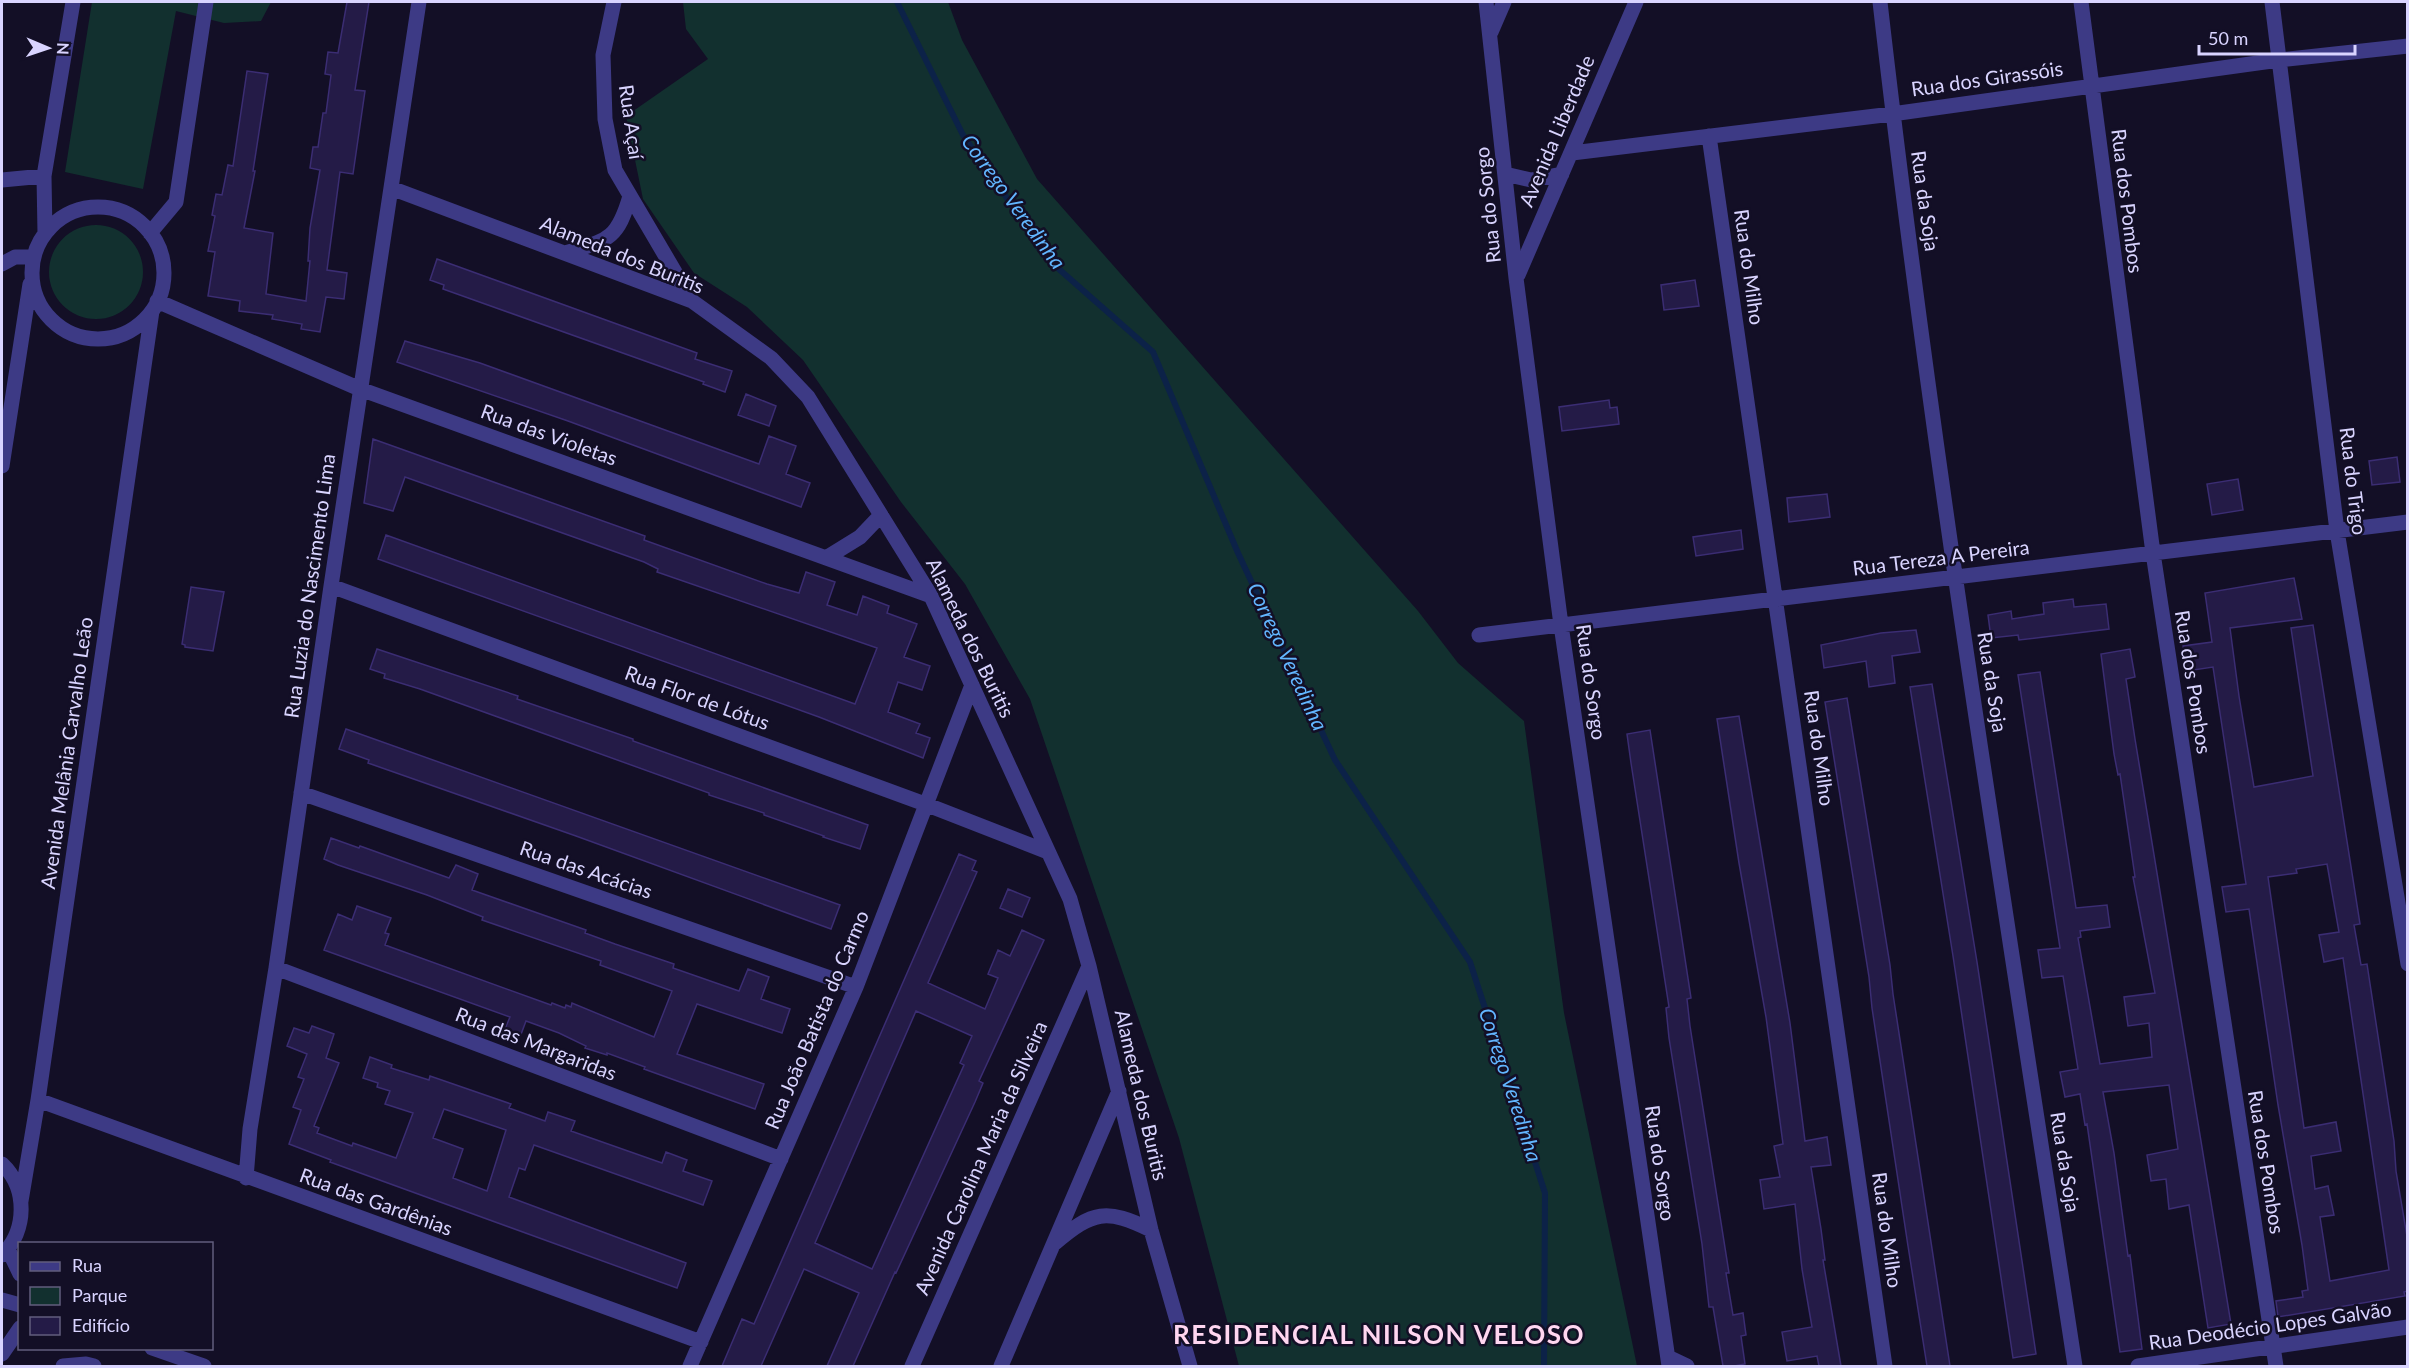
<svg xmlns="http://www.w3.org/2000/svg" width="2409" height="1368" font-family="Lato,sans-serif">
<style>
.green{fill:#12302f}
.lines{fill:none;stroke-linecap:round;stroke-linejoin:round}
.stream{stroke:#0c2248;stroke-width:6}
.building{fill:#241b47;stroke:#3b2d73;stroke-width:1.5;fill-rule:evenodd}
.minor{stroke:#3d3a85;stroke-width:15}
.labels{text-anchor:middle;stroke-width:5;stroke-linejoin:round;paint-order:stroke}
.street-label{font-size:20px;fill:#d9d4ff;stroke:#130f26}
.water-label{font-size:21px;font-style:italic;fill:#62b6ff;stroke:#130f26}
.district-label{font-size:26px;font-weight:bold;letter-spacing:1.5px;fill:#ffd6f0;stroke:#130f26}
</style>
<rect width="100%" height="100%" fill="#130f26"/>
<path class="green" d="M92,2h179l-10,19 -37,2 -48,-12 -33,178 -78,-17z
M683,2h265l14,38 75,139 381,432 40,52 66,58 40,292 73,353h-398l-60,-228 -149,-439 -65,-115 -64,-82 -98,-142 -56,-53 -53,-34 -51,-74 -17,-83 82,-57 -22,-30z
M49 272a47 47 0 1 1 94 0a47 47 0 1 1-94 0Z"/>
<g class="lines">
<path class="stream" d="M897,2l66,133 89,128 101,89 85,201 97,207 135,202 75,231 -1,173"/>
</g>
<path class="building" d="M347,2h22l-14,88 10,1 -12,83 -13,-2 -13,98 20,3 -3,26 -18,-2 -6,35 -19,-3 1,-5 -30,-5 1,-4 -34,-4 1,-10 -32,-5 7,-44 -7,-1 7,-35 -3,-1 4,-21 6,1 6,-30 5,1 14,-95 21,3 -15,97h2l-11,57 29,5 -7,61 40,7 4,-40h-2l2,-33 10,-58 -10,-2 3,-21h5l5,-34h3l5,-38 -6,-1 3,-22 10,1z
M437,259l260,94 -2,6 37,12 -7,21 -22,-8 1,-2 -261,-93 1,-4 -14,-5z
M1695,280l4,26 -35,4 -3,-25z
M405,341l75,22 279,101 10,-28 27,10 -10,28 24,9 -9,24 -233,-86 -171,-59z
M746,394l30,12 -7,20 -31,-11z
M1609,400l1,8 7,-1 2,17 -57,7 -3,-24z
M373,439l272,97 -1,4 123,44 32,9 7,-21 29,10 -8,23 30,10 6,-19 26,10 -2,7 30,11 -13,33 26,9 -8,24 -24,-8 -10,30 32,12 -4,9 14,5 -7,20 -104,-41 -441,-158 8,-24 469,169 22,-56 -220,-76 1,-3 -14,-7 -239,-85 -12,34 -29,-8z
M2397,457l3,25 -28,3 -3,-24z
M2238,479l5,31 -31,5 -5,-31z
M1827,494l3,23 -41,5 -2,-24z
M1741,530l2,19 -47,7 -3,-19z
M2294,578l8,41 -72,9 9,68 15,91 59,-11 -22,-148 22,-3 47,299 -6,1 7,40 6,-1 27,177 2,30 12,71v49l-4,1 1,4 -127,21 -2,-16 27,-4 -1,-6 6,-1 -6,-45 -24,-140 -29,-196 -23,3 -4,-25 24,-3 -33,-217 -26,4 -4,-25 29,-4 -7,-49zM2327,864l12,68 -20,3 5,27 19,-4 46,312 -59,11 -10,-64 14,-2 -6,-29 -13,3 -4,-33 30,-5 -5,-29 -32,6 -36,-251 29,-4 -1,-4z
M191,587l33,5 -11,59 -28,-4v-2l-3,-1z
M2073,599l1,8 32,-3 3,25 -90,11 -1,-5 -27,3 -3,-23 23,-4 1,8 32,-5 -1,-11z
M1916,630l4,22 -28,4 3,27 -26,4 -3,-26 -42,7 -3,-23 60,-12z
M377,649l141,47 -1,3 116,40v2l235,84 -8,24 -37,-12 1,-1 -60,-21v-2l-55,-18v-2l-289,-104 -36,-11 1,-4 -15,-5z
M2130,649l5,28 -9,2 9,60 96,585 -23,4 -19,-123 -20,4 -3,-30 -15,2 -4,-26 31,-6 -9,-64 -66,7 11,61 14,103 2,-1 12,94 -22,3 -33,-228 -2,1 -5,-31 -15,3 -5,-25 18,-3 -15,-93 -21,2 -4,-28 22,-2 -42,-273 22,-3 36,236 31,-3 3,22 -30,4 1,6 -3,1 22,126 52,-7 -3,-34 -21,3 -4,-29 31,-4 -22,-116h2l-15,-103 -2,1 -4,-21 -13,-100z
M1932,684l45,278 59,392 -23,4 -60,-402 -43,-269z
M1847,698l43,267 3,29 57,372h-23l-19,-120 -36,-238 -3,-31 -44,-275z
M1739,716l51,307 15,118 22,-4 4,28 -20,2 10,62 4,31h-2l18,106h-22l-2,-10 -30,5 -5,-29 30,-5 -10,-58 -7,-65 -31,5 -4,-29 20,-3 -6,-31 9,-2 -17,-127 -27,-154 -22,-144z
M346,729l494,176 -9,24 -255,-93 -208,-73 1,-3 -30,-11z
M1650,730l41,268 -4,1 3,27 39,247h-3l7,42 10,-2 3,22 -5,1 4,28 -11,2h-11l-10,-59h-4l-7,-63 -33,-206 -3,-30 3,-1 -38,-244 -4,-29z
M331,838l28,10 1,-2 89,32 7,-13 22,9 -6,16 114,40 -1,3 30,11 59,20 -1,4 66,23 9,-22 21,8 -8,22 29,10 -8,24 -85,-29 -20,50 87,30 -9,25 -111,-40 1,-2 -38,-14v2l-22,-7 1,-2 -27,-13 -33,-12 -6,16 -16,-6 6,-14 -186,-67 14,-36 14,6 5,-14 34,12 -6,15 4,1 -4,11 166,60 1,-2 13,5 1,-3 5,2 1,-4 82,34 18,-46 -72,-26 1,-4 -119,-41 1,-3 -56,-22 -89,-30 -14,-6z
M959,854l17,7 -4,9 5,2 -49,111 57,26 13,-31 -10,-4 10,-24 12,6 12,-26 22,10 -65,141 4,2 -8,19 -79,171 -1,-1 -42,94h-26l32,-73 -55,-24 -43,97h-39l20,-47 12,5zM916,1011l56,25 -12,27 4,2 -92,204 -57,-26z
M1008,889l22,9 -8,19 -22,-9z
M312,1026l22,8 -8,24 13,5 -25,63 5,2 -2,5 35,13 1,-3 43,15 17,-45 -28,-9 5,-13 -13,-4 1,-4 -15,-5 7,-21 22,8 -1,3 38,12 1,-4 81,28 -2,4 36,13 3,-9 27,9 -4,10 91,32 4,-11 21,8 -4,11 29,10 -9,24 -169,-60 -9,25 -6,-2 -10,29 177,66 -9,25 -347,-126 1,-2 -42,-16 12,-34 -8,-3 11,-28 -6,-2 9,-23 -20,-8 7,-18 15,5zM444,1109l62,21 -19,61 -34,-13 10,-29 -30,-11z"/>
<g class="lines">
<path class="minor" d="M614,2l-11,53 2,64 10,51 77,131
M1486,2l30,276 45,347 108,741
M1880,2c52,456 126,910 195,1364
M2081,2l72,551 123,813
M2272,2l65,529 71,433
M1491,32l13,-30
M1709,136l176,1230
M1572,153l320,-39 387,-54 129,-14
M1505,174l26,6 31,-6
M2,180l42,-4
M391,188l301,113 79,57 37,39 123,199 139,303 19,67 62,264 39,136
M32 273a66 66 0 1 1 132 0a66 66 0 1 1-132 0Z
M150,233l26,-31 30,-200
M45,234l-1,-58 29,-174
M565,253c42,-13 52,-12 65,-57
M2,264l13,-7h19
M1518,275l118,-273
M157,301l203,88 571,207
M2,466l28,-182
M826,558l34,-21 21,-22
M331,586l594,218 123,48
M1479,635l929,-113
M301,793l555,194
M276,968l505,191
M38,1100l663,242
M2,1164c26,24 25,67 0,91
M246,1178l4,-49 26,-161 55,-382 88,-584
M21,1201l17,-101 114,-789
M1055,1243c38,-32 51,-35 96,-13
M8,1249l12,25
M2,1300l18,5
M152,1348l52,18
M2,1354l18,-26
M1668,1357l19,9
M63,1366l23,-2 8,2
M690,1366l166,-379 116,-302
M912,1366l177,-400
M1001,1366l118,-275
M2138,1366l270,-39"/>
</g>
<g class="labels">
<g class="street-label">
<text transform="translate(1987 79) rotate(-8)" y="7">Rua dos Girassóis</text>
<text transform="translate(631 122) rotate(82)" y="7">Rua Açaí</text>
<text transform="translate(1557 131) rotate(-67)" y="7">Avenida Liberdade</text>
<text transform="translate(1925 201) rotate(82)" y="7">Rua da Soja</text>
<text transform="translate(2127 201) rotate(83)" y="7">Rua dos Pombos</text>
<text transform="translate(1488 205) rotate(-96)" y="7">Rua do Sorgo</text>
<text transform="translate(622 255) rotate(22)" y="7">Alameda dos Buritis</text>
<text transform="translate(1749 267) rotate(82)" y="7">Rua do Milho</text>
<text transform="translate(549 435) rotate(20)" y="7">Rua das Violetas</text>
<text transform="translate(2353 481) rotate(83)" y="7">Rua do Trigo</text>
<text transform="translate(1941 558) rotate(-7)" y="7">Rua Tereza A Pereira</text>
<text transform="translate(310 586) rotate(-82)" y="7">Rua Luzia do Nascimento Lima</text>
<text transform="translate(970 638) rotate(64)" y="7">Alameda dos Buritis</text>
<text transform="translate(1591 682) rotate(82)" y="7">Rua do Sorgo</text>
<text transform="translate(1992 682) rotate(81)" y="7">Rua da Soja</text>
<text transform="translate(2193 682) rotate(81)" y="7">Rua dos Pombos</text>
<text transform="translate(697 698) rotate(20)" y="7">Rua Flor de Lótus</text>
<text transform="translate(1819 748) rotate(82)" y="7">Rua do Milho</text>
<text transform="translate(67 753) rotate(-82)" y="7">Avenida Melânia Carvalho Leão</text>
<text transform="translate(586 870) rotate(19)" y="7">Rua das Acácias</text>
<text transform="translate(817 1020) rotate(-67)" y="7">Rua João Batista do Carmo</text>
<text transform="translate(536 1044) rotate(21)" y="7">Rua das Margaridas</text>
<text transform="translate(1141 1095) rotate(77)" y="7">Alameda dos Buritis</text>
<text transform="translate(981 1158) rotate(-66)" y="7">Avenida Carolina Maria da Silveira</text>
<text transform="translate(2065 1162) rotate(81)" y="7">Rua da Soja</text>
<text transform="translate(2266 1162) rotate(81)" y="7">Rua dos Pombos</text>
<text transform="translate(1660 1163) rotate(82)" y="7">Rua do Sorgo</text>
<text transform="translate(376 1202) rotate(20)" y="7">Rua das Gardênias</text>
<text transform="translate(1887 1230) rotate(82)" y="7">Rua do Milho</text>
<text transform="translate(2270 1326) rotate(-8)" y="7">Rua Deodécio Lopes Galvão</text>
</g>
<g class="water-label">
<text transform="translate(1013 202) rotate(54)" y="7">Corrego Veredinha</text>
<text transform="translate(1287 657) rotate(65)" y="7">Corrego Veredinha</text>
<text transform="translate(1510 1085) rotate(72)" y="7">Corrego Veredinha</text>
</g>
<g class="district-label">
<text x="1379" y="1344">RESIDENCIAL NILSON VELOSO</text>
</g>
</g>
<rect width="2409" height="1368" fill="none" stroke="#d9d4ff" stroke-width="6"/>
<rect x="18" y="1242" width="195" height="108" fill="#130f26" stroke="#625e7d" stroke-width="1.5"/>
<rect x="30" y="1262" width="30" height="9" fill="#3d3a85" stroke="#625e7d" stroke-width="1.5"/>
<text x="72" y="1272" font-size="18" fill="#d9d4ff">Rua</text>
<rect x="30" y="1287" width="30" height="18" fill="#12302f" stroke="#625e7d" stroke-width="1.5"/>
<text x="72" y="1302" font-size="18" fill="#d9d4ff">Parque</text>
<rect x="30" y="1317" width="30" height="18" fill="#241b47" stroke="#625e7d" stroke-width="1.5"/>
<text x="72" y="1332" font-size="18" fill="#d9d4ff">Edifício</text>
<g transform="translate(48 48) rotate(92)" stroke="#130f26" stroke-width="4.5" paint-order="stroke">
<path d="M0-4.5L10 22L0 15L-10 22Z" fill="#d9d4ff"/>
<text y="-9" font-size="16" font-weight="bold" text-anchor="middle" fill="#d9d4ff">N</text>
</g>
<path d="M2199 45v9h156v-9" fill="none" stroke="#d9d4ff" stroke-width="3"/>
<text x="2208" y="45" font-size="18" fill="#d9d4ff" stroke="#130f26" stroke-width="4.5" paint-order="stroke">50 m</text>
</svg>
